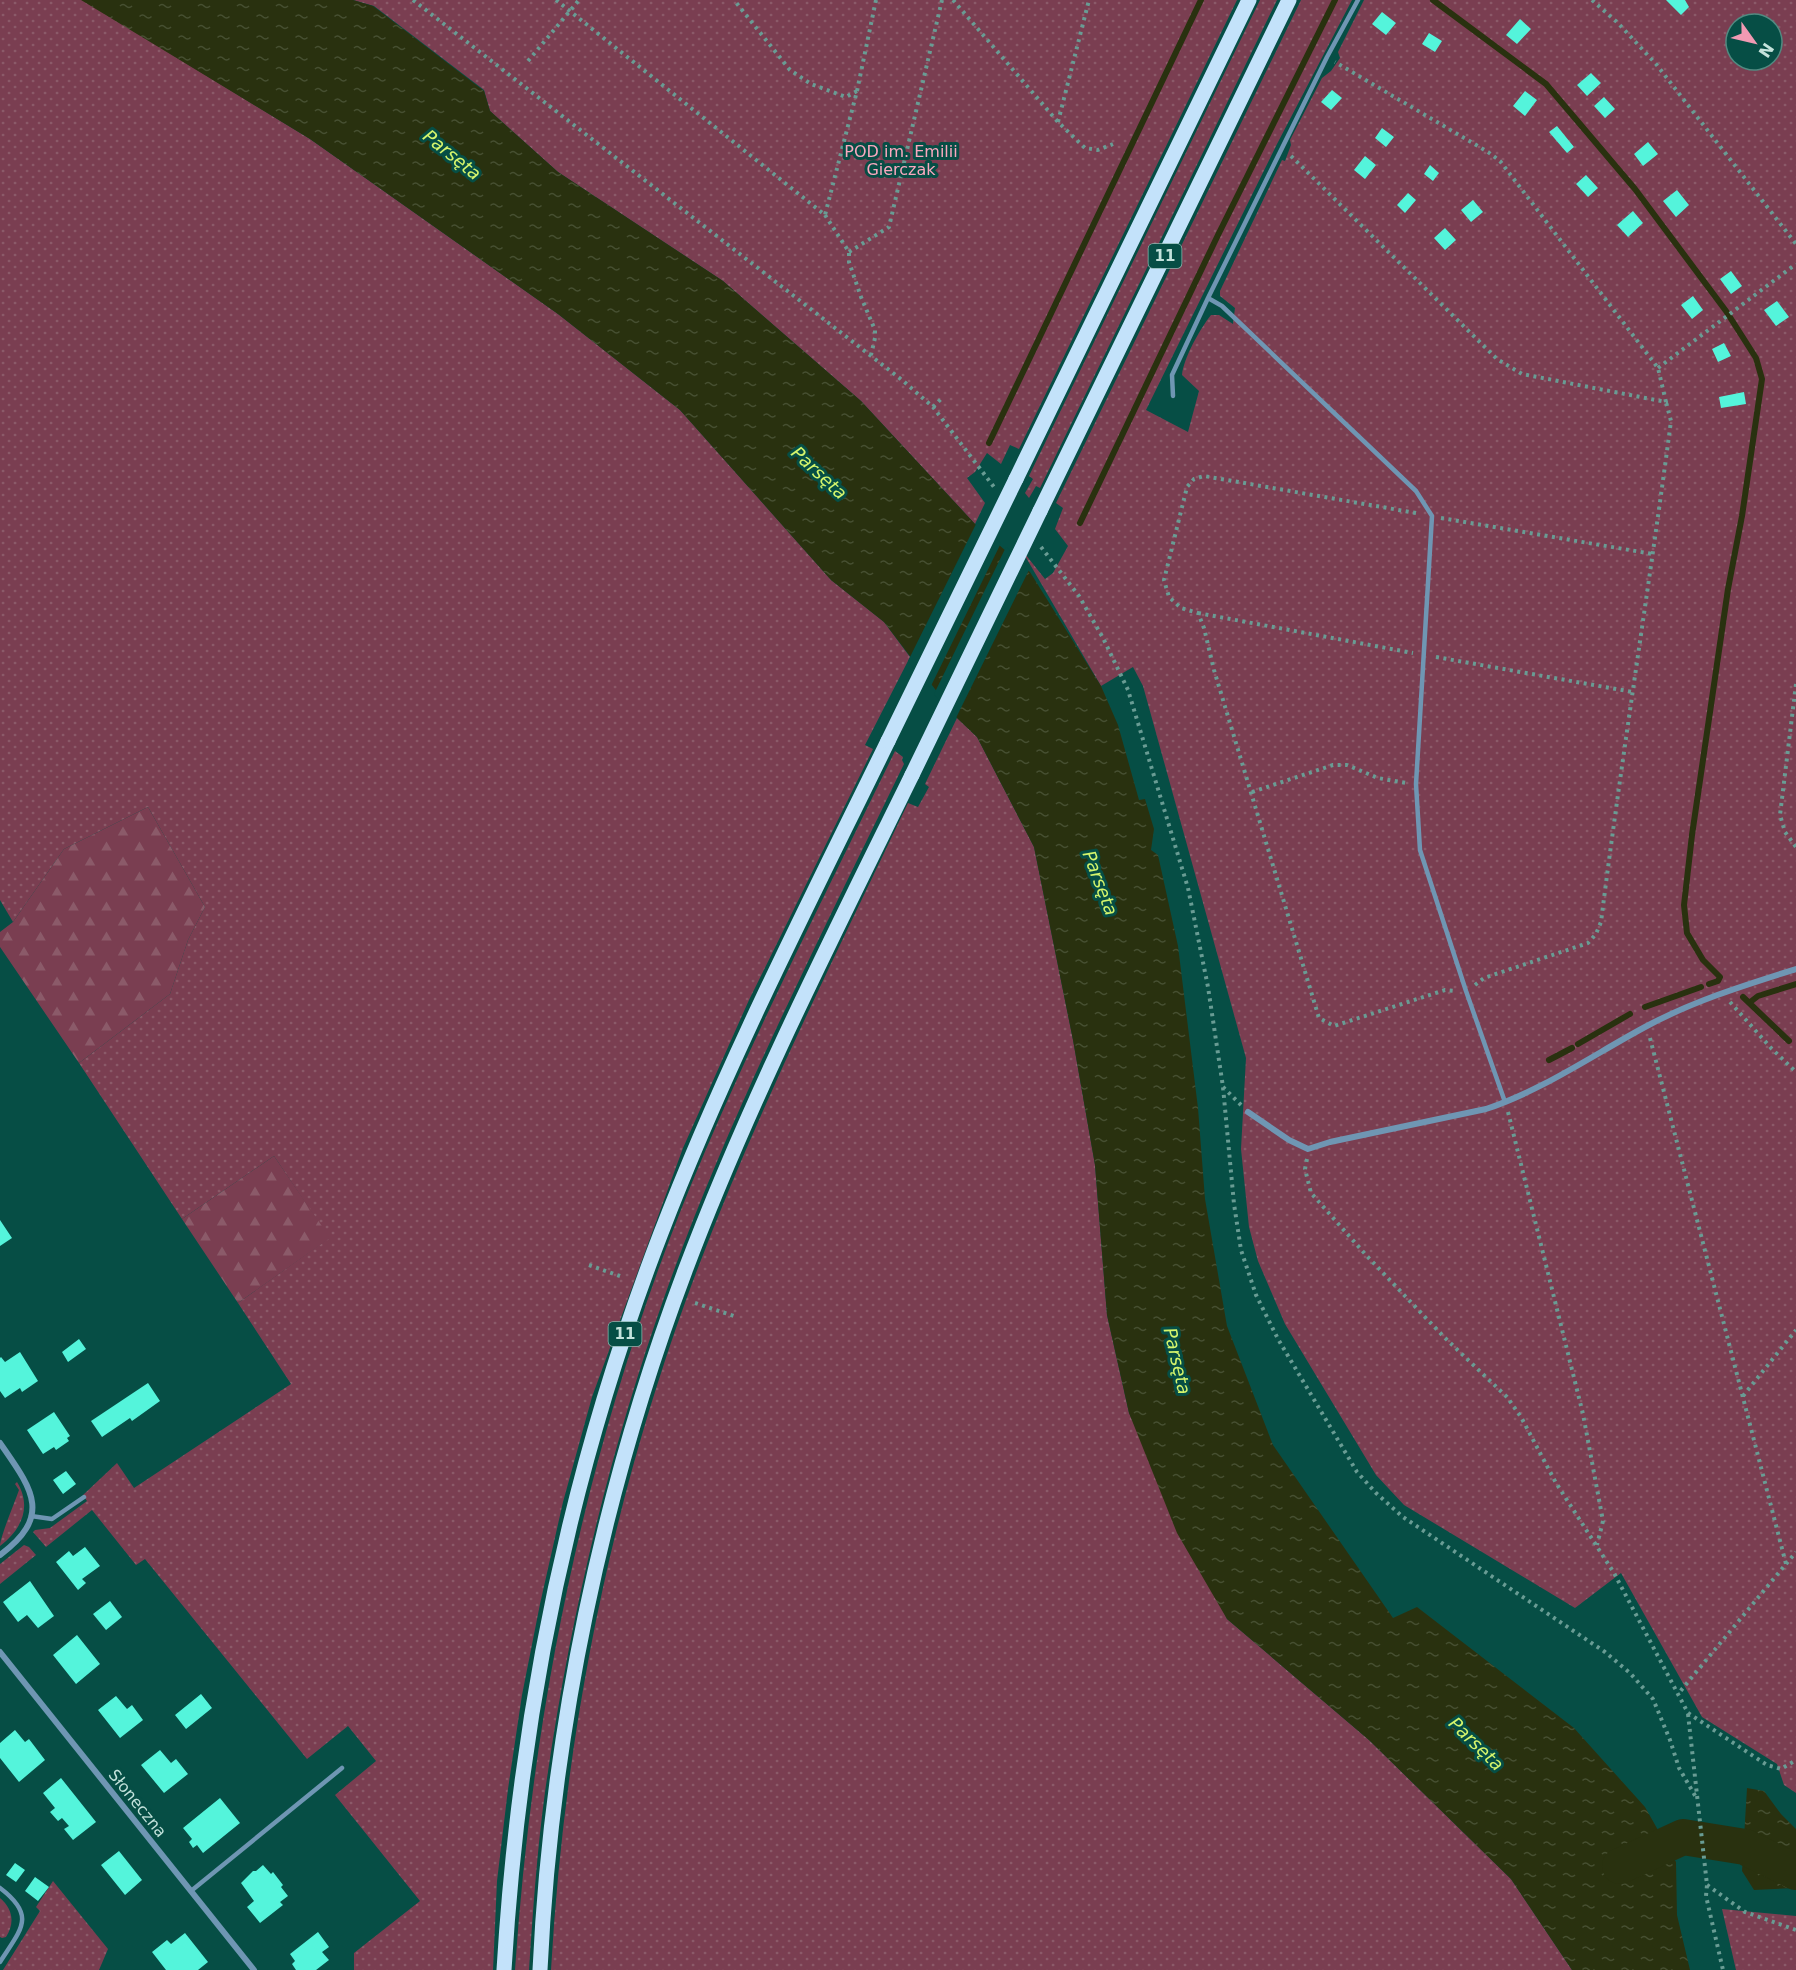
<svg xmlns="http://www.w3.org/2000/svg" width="1796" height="1970" font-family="'DejaVu Sans',sans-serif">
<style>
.green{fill:url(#green-dots);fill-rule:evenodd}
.forest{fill:url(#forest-firs)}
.water{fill:url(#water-ripples)}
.pier{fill:#064e45}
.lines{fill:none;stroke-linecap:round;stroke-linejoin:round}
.stream{stroke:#29310f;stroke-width:6}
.river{stroke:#29310f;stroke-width:36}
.building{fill:#54f4db}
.path{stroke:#699c94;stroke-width:4;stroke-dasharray:3 4.5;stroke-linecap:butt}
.service{stroke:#6f96b3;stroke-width:4.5}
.minor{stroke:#6f96b3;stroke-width:6}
.primary{stroke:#c3e2fa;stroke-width:15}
.primary-bridge{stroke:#c3e2fa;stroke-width:15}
.labels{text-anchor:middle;stroke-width:6;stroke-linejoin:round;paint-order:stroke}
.shield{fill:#064e45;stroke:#8bb6af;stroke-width:1.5}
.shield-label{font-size:15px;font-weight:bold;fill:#c4e3dc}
.park-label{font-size:16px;fill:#faa8bf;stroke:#064e45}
.street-label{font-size:16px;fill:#c4e3dc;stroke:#064e45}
.water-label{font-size:18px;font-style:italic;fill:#d5f56c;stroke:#064e45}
</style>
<defs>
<pattern id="green-dots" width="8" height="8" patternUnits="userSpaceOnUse" patternTransform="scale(1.5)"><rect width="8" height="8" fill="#7a3e51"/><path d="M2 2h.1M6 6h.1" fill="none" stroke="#8b5a69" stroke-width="1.8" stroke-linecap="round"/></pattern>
<pattern id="forest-firs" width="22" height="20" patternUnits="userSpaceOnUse" patternTransform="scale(1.5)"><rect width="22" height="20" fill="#7a3e51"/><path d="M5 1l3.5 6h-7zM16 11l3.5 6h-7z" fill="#8b5a69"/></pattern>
<pattern id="water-ripples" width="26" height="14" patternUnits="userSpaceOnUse" patternTransform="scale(1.5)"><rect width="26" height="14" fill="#29310f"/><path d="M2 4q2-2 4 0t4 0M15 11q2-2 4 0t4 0" fill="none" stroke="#464f31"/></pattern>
</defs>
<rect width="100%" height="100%" fill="#064e45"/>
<path class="green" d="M0,0h83l227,139 248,175 122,96 151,170 53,42 26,35 -45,88 8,4 -124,251 -66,148 -91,249 -29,105 -23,102 -18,91 -14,94 -11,92 -4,89h-139v-17l66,-52 -85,-106 41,-34 -28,-35 -41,33 -162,-200 -9,6 -44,-55 -46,37 -13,-15 2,-2 15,-2 37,-27 -4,-6 34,-32 17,25 157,-104 -53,-81 91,-65 -55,-82 -92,63 -103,-156 91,-69 18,-54 17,-33 -57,-100 -84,42 -51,73 -13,-22z
M353,0h884l-218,449 -9,-4 -9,19 -14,-11 -12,19 -8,6 18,25 -10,21 -114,-123 -138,-120 -165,-109 -68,-61 -6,-21 -110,-84z
M1260,0h17l-237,488 -4,-2 -7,12 -4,-5 8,-14 -4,-3z
M1301,0h51l-75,144 -131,266 42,22 11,-41 -17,-16c2,-18 18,-46 29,-60h8l14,9 2,-16 -15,-12v-5l62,-131 3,1 6,-16 -1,-5 32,-62 9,-7 9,-13 -2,-6 26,-52h432v1793l-12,-8 -7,-21 -75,-47 -81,-144 -46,35 -171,-103 -28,-30 -91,-151 -27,-63 -9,-34 -8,-78 5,-91 -103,-372 -10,-19 -32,19 -80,-137 24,30 8,-6 15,-27 -13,-17 8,-21 -7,-5zM1736,24h36v36h-36z
M957,718l20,19 57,110 39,193 22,125 12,150 22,98 98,206 142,121 142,139 61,91h-1021c13,-228 57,-455 135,-670 62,-171 144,-333 222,-497l10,4 11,-20 -4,-3z
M895,751l8,6 -1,3 2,4c-84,174 -174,348 -239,531 -57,160 -96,327 -120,497 -8,59 -12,118 -16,178h-14c19,-280 78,-557 189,-816 58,-136 126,-269 191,-403z
M17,1482c15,25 5,47 -17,64 0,-9 15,-44 19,-56l-4,-6z
M24,1545l5,2 7,8 -36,29v-20z
M53,1881l55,68 -9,21h-96l37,-59 -4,-4z
M0,1898c13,11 15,25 6,39l-4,1 -2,-1z
M1722,1909l74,7v54h-60z"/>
<path class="forest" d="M148,807l57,100 -17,33 -18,54 -91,69 -79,-116v-15l13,-10 51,-73z
M274,1156l56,82 -92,65 -56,-84z"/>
<path class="water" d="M81,0h272l20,6 111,85 6,20 68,61 165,109 138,120 114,123 55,48 71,114 17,39 21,75 6,-1 9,30 -3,21 7,5 20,91 20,162 7,91 22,127 46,119 120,173 24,-11 157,121 71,79 31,55 1,53 13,55h-118l-61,-91 -142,-139 -142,-121 -50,-86 -48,-120 -22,-98 -12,-150 -22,-125 -39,-193 -57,-110 -20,-19 -73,-96 -53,-42 -151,-170 -122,-96 -248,-175z
M1747,1788l17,3 17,23 15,15v59l-42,2 -12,-19z"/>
<path class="pier" d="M977,522l24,21 -71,145 -22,-27z
M1006,547l24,21 -75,152 -21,-26z"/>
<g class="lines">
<path class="stream" d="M1433,0l113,84 89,105 91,122 30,47 6,21 -20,137 -14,73 -36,246 -8,70 3,28 16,27 17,17 -2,4 -9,3
M989,443l212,-443
M1080,523l138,-288 117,-235
M1743,997l46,44
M1749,1003l9,-7 38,-12
M1645,1007l56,-20
M1578,1044l52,-30
M1549,1060l23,-12"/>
<path class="river" d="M1620,1866l63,-29 62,10 51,25"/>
</g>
<path class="building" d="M1666,0h19l4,7 -8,8z
M1382,12l14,11 -10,12 -14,-11z
M1520,19l11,10 -14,15 -11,-9z
M1429,33l13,8 -7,11 -13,-8z
M1591,73l10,10 -14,13 -10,-11z
M1332,90l10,8 -11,12 -10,-8z
M1525,91l12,9 -12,16 -12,-10z
M1604,97l11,12 -10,9 -11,-12z
M1557,126l17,21 -7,6 -18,-21z
M1382,128l12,9 -8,10 -11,-9z
M1648,142l10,12 -15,12 -9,-12z
M1365,156l11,9 -11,14 -11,-9z
M1430,165l9,8 -6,8 -9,-7z
M1586,175l12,13 -10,9 -12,-13z
M1677,190l12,15 -13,12 -13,-16z
M1408,193l8,7 -11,13 -8,-8z
M1473,200l10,12 -12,10 -10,-12z
M1633,211l10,12 -15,14 -11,-12z
M1445,228l11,12 -11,10 -11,-12z
M1731,271l11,15 -11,8 -11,-15z
M1693,296l10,14 -11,9 -11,-14z
M1777,301l12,16 -13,9 -12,-16z
M1724,343l7,13 -13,6 -6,-13z
M1744,392l2,12 -25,4 -2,-11z
M0,1220l12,18 -12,8z
M79,1339l7,10 -18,13 -6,-10z
M20,1352l18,29 -16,11 -2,-4 -15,10 -5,-7v-33l1,-1 4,5z
M148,1383l12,18 -28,20 -2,-3 -28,19 -11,-16z
M54,1412l16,24 -3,2 2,3 -13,9 -2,-3 -11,7 -16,-24z
M66,1471l10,13 -13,10 -10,-14z
M85,1547l15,19 -18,13 4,4 -8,7 -22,-28 13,-11 4,5z
M30,1581l24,35 -16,12 -11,-13 -9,7 -15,-20z
M110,1601l12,16 -16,13 -13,-16z
M77,1635l23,29 -24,20 -23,-29z
M201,1694l11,14 -26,21 -11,-14z
M116,1696l11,13 5,-4 11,15 -23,18 -22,-28z
M15,1730l10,12 4,-3 16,21 -26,22 -19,-24v-15z
M160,1750l11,13 5,-4 12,15 -24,19 -23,-28z
M61,1778l35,44 -23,18 -9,-11 5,-3 -7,-8 -4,3 -8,-9 5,-4 -12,-15z
M220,1798l20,25 -37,30 -6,-8 -4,3 -4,-6 3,-3 -9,-11z
M119,1851l23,29 -17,15 -24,-30z
M15,1863l10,7 -9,12 -10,-7z
M263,1865l8,9 2,-2 10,13 -2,2 7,9 -8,6 3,3 -23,18 -13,-16 7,-6 -13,-18 12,-12h3z
M35,1877l14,10 -11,14 -13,-10z
M318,1932l11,15 -7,5 7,8 -13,10h-20l-4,-6 3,-3 -5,-7z
M185,1933l23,29 -10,8h-32l-14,-18 15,-12 4,4z"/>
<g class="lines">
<path class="path" d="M413,0l489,380 31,27 61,80
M556,0l269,215 32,-124 -11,6 -35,-13 -21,-14 -56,-70
M953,0l105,122 27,26 13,2 15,-6
M1592,0l26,23 38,41 140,180
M528,61l51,-61
M857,91l19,-91
M1058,122l31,-122
M1291,156l206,203 25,15 144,28 -8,-34 -158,-207 -12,-9 -153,-90
M825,215l24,37v10l12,35 14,33v8l-4,17
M849,252l40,-25 53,-227
M1658,368l138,-104
M933,407l10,-10
M1416,513l-212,-37 -10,3 -7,8 -23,93 5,17 12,11 17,5 6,15 10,42 105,348 15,8 111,-36 10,1
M1441,518l212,36
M1041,547l38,49 24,42 25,52 60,198 20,99 15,100 11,117 7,46 15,45 22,44 79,133 19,21 27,24 202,135 25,21 23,26 17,41 9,28 18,31
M1198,613l215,40
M1436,657l197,35
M1796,684l-16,131 5,17 11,15
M1252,792l81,-27h14l31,13 28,5
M1475,985l9,-7 104,-35 8,-9 5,-12c21,-167 48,-334 70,-501l-5,-19
M1730,1002l41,46 25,24
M1650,1038l136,526 -108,130
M1223,1087l18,18
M1508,1112l75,302 20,107 -6,24
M1307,1159l-2,10 6,24 55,62 79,83 62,59 14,20 35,66 58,90 74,140 79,52 14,4 15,-9
M589,1265l31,11
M695,1303l42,14
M1743,1396l53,-66
M1786,1564l10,-12
M1688,1714l19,171 -1,11 17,74
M1707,1885l38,27 51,18"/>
<path class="service" d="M1208,298l119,-241 31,-57
M1173,396l-1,-21 36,-77 14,8 194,185 16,25 -16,268 4,66 46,141 39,111
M31,1516l21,3 32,-22
M0,1888c37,28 21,41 0,74
M191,1891l151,-123"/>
<path class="minor" d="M1248,1112l41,28 19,9 22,-7 156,-33c57,-19 107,-54 159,-82 48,-26 100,-42 151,-58
M0,1443c31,45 54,72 0,112
M0,1652l254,318"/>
<path class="primary" d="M1016,479l233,-479
M1040,511l249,-511
M504,1970c15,-252 66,-501 157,-737 65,-169 148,-330 227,-492
M540,1970c11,-235 62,-479 145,-699 64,-170 147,-333 227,-496"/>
<path class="primary-bridge" d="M888,741l128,-262
M912,775l128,-264"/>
</g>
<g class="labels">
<g class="shield">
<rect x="1148.5" y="244" width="33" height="24" rx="4.5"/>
<rect x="608.5" y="1322" width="33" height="24" rx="4.5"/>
</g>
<g class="shield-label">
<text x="1165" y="261">11</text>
<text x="625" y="1339">11</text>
</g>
<g class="park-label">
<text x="901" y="157">POD im. Emilii<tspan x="901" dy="18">Gierczak</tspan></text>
</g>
<g class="street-label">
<text transform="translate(138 1803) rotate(51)" y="6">Słoneczna</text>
</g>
<g class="water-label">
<text transform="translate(452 155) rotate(39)" y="6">Parsęta</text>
<text transform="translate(819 473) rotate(43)" y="6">Parsęta</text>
<text transform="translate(1100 883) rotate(69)" y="6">Parsęta</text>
<text transform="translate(1177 1361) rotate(77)" y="6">Parsęta</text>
<text transform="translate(1476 1744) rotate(44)" y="6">Parsęta</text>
</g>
</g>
<g transform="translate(1754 42) rotate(124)"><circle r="28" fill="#064e45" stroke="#528a81" stroke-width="1.5"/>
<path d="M0-4.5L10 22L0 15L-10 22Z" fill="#f19ab3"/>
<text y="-9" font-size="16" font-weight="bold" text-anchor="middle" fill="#c4e3dc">N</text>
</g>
</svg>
